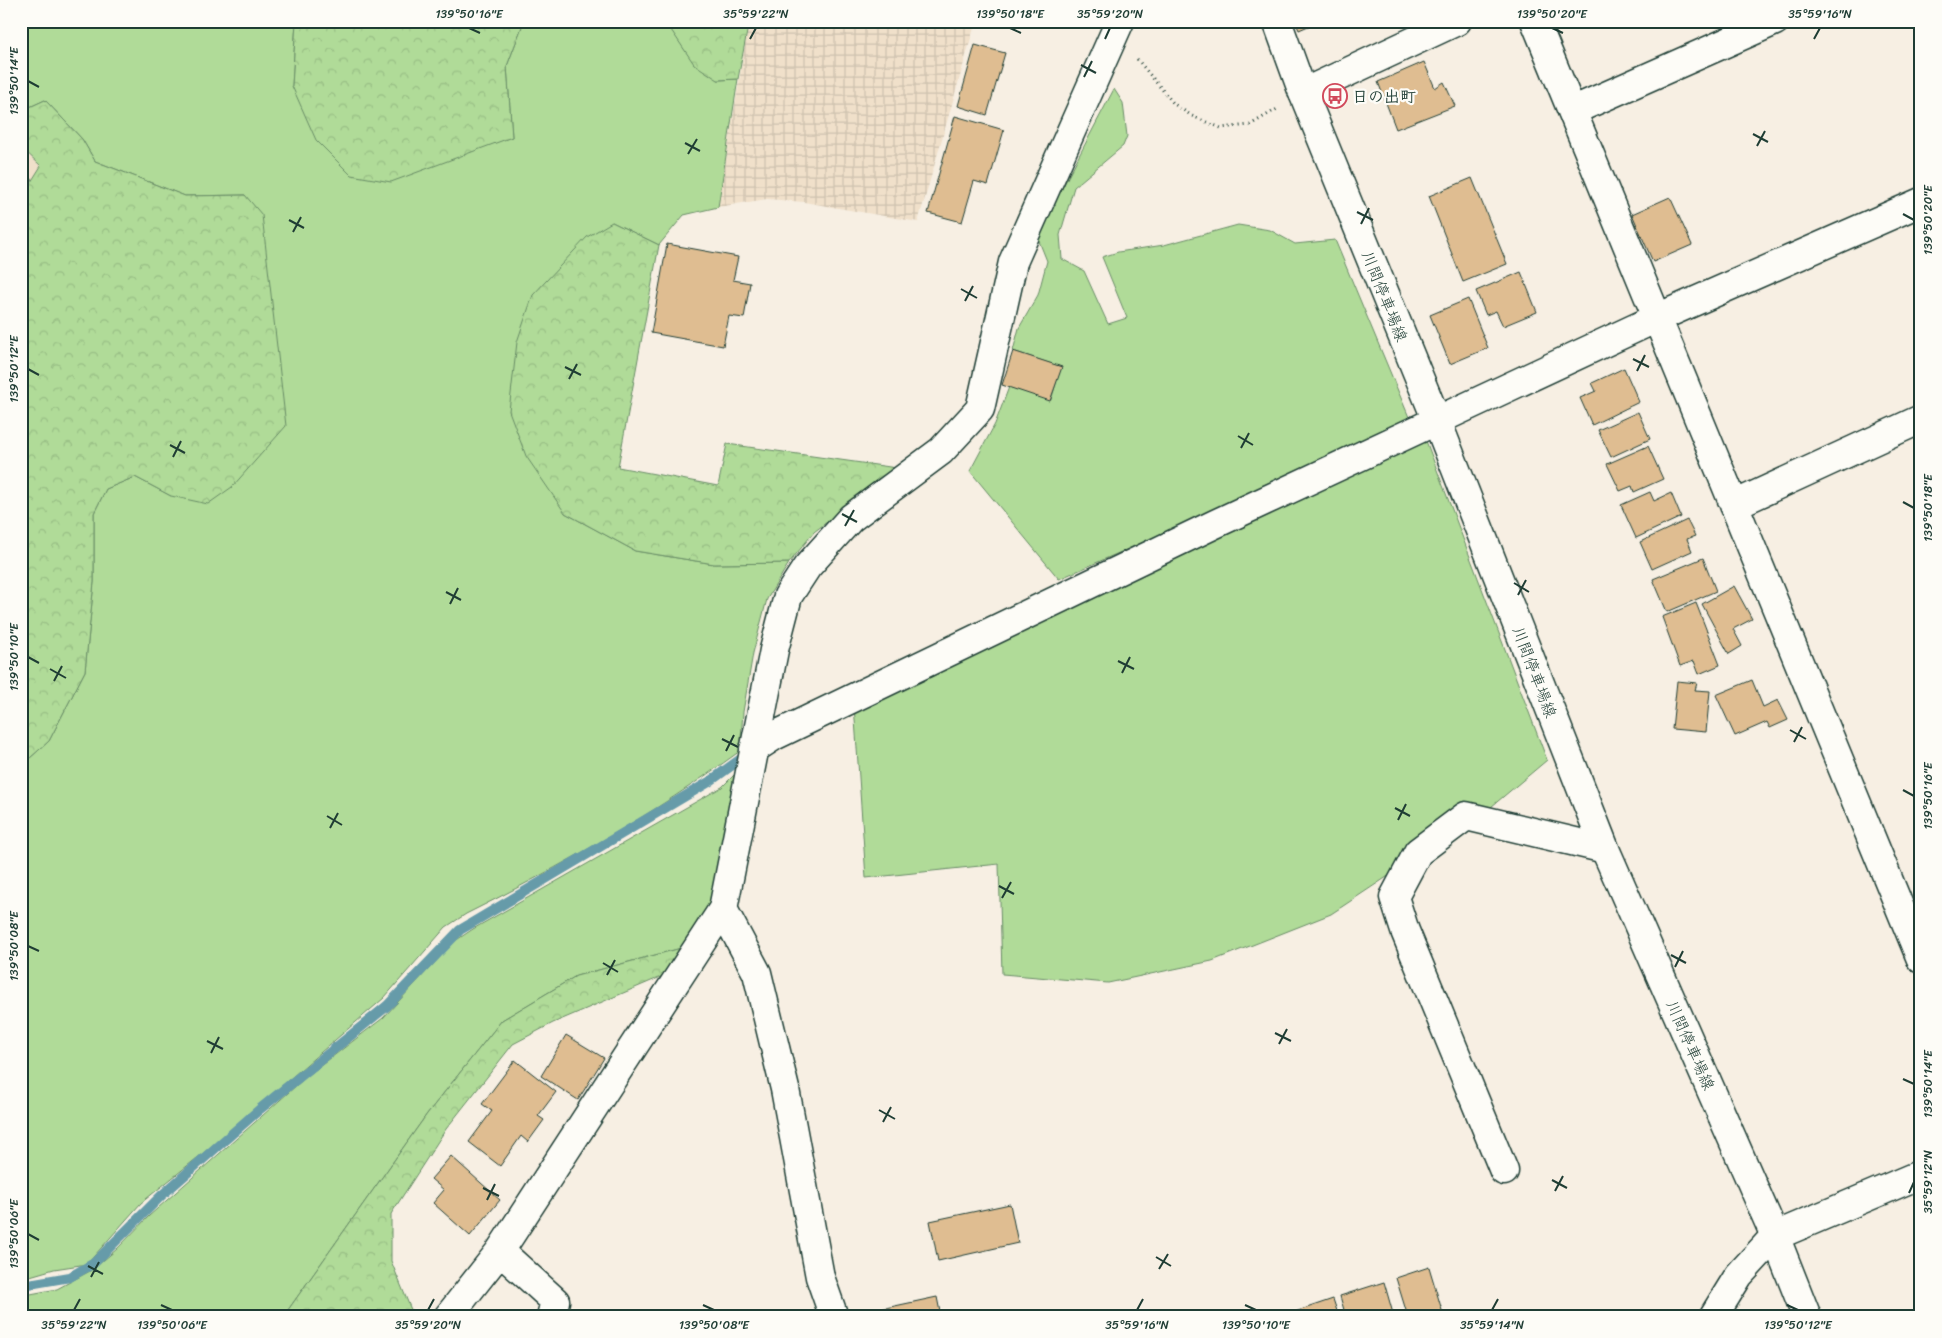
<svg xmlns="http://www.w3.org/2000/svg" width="1942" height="1338" font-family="Sriracha,'Klee One',sans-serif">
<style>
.built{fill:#f0e0ca}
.industrial{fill:url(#industrial-grid)}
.grass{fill:#b0db98;stroke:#688c66}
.forest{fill:url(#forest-crowns);stroke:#688c66}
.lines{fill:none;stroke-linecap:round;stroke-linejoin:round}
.stream{stroke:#669ba9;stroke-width:10}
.building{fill:#dfbd91;stroke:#1f3d34}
.minor-casing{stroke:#1f3d34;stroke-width:31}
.secondary-casing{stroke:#1f3d34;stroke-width:31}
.path{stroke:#1f3d34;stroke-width:3;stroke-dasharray:1 4;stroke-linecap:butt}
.minor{stroke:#fdfcf7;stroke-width:28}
.secondary{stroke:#fdfcf7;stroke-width:28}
.ticks{fill:none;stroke:#1f3d34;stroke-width:2}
.labels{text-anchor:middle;stroke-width:4.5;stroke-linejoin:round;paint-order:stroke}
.poi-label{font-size:16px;font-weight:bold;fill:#1f3d34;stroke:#fdfcf7;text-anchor:start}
.street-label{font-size:16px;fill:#1f3d34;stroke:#fdfcf7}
.neatline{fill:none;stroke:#1f3d34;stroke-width:2}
.ticks-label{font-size:12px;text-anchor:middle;fill:#1f3d34}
</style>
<defs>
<pattern id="industrial-grid" width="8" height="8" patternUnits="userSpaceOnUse" patternTransform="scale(1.25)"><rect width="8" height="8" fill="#f0e0ca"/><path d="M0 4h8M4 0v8" fill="none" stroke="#cdc1ae"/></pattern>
<pattern id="forest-crowns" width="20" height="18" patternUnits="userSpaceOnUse" patternTransform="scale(1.25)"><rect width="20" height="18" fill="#b0db98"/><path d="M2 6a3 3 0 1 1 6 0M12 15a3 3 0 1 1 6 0" fill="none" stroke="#97bd84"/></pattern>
</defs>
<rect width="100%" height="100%" fill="#f7efe3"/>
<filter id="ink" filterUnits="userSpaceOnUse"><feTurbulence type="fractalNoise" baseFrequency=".02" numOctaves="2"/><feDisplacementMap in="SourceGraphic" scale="10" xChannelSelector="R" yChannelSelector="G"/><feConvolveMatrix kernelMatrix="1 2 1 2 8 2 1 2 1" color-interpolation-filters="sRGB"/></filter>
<g filter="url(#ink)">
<path class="built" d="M21,147l20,19 -20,32z"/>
<path class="industrial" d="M749,21h227l-58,201 -114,-20 -37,-3 -49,8z"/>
<path class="grass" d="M21,21h275l-4,65 220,51 -5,-71 17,-45h141l53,59 20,-1 -20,128 -34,8 -25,30 -47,-23 -47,291 70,38 79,13 75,-1 -22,36 -14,54 -10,59 -3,39c-86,63 -178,115 -274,163l-20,13 -62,71 -177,152 -66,53 -54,61 -33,5 -24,7 -9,6v-516l28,-25 36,-70 9,-89v-69l12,-24 29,-12 36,19 74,-301 -60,1 -90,-35 -13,-22 -37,-39 -24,11z
M1114,89l9,14 4,33 -4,10 -49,41 -14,48 2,24 22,12 24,53 19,-6 -25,-61 16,-5 46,-7 74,-20 32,5 25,14 40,-4 76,182 -54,27 -298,130 -89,-108 25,-47 14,-37 42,13 10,-33 -48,-16 6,-23 19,-33 9,-34 -10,-25z
M1423,433l124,327 -62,52 -154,102 -119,47 -104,22 -106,-9 -3,-110 -133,14 -12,-173z
M740,769l-25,123 -26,54 -113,30 -74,44 -75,94 -144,203h-262v-20l4,-2 32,-6 35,-19 25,-21 32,-33 157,-139 77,-59 72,-77 18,-12 249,-142z"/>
<path class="forest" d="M296,21h228l-17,45 5,71 -121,45 -40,-7 -35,-35 -24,-54z
M665,21h84l-11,58 -20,1 -24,-16z
M45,100l37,39 13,22 90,35 60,-1 17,20 24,211 -54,61 -24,17 -37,-8 -36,-19 -29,12 -12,24v69l-9,89 -36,70 -28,25v-568l20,-32 -20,-19v-36z
M612,222l47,23 -41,222 100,19 9,-42 170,24 -83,64 -25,31 -75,1 -79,-13 -70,-38 -39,-57 -17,-45 8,-69 16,-47 54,-58z
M689,946l-19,27 -117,50 -40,21 -67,85 -55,85v47l23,56h-131l144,-203 75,-94 74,-44z"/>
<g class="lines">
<path class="stream" d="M21,1289l8,-5 41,-7 24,-14 67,-67 99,-87 127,-103 73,-76 249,-148 40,-29"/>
</g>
<path class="building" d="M1295,21h25l-21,9z
M975,45l30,8 -18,62 -29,-9z
M1424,62l11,26 9,-6 11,24 -59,23 -18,-47z
M955,116l49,14 -16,55 -14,-4 -12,41 -34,-9z
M1472,178l35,86 -44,18 -34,-86z
M1670,197l22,48 -39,17 -21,-48z
M667,244l71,13 -5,23 17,3 -6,35 -15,-2 -6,30 -72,-13z
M1521,272l16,40 -34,14 -7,-15 -10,4 -10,-24z
M1468,299l20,49 -38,16 -20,-49z
M1013,351l49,16 -12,34 -48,-16z
M1624,368l15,34 -47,23 -12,-27 16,-7 -4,-8z
M1638,412l12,27 -39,18 -13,-27z
M1648,446l15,33 -29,13 -2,-6 -12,5 -13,-27z
M1650,492l4,9 17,-8 10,24 -45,21 -15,-33z
M1687,520l8,16 -8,3 5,12 -40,18 -12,-27z
M1703,558l13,33 -49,21 -14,-33z
M1734,586l18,33 -19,10 9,17 -13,8 -27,-50z
M1696,603l24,62 -21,9 -5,-13 -14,5 -18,-49z
M1752,680l11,27 15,-7 10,20 -18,8 -3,-6 -32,14 -19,-41z
M1677,681l20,2 -2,7 15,1 -4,41 -34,-3z
M566,1035l38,23 -26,42 -37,-24z
M515,1060l41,32 -18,24 6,4 -16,22 -7,-6 -21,30 -31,-24 23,-31 -10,-7z
M451,1156l49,44 -30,36 -37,-33 11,-13 -13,-11z
M1010,1204l8,39 -80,18 -8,-40z
M1429,1267l15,50h-36l-12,-39z
M1384,1282l10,35h-48l-6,-21z
M937,1297l4,20h-79v-4z
M1333,1299l6,18h-49l-1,-3z
M1284,1314l1,3h-29z"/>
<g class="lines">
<defs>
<path id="minor" d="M1535,21l386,938
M1303,93l154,-72
M1572,111l203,-90
M1734,505l187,-86
M754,749l20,-13 441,-212 442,-206 264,-116
M723,909l34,64 28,116 35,188 14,40
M1504,1171l-99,-240 -11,-34 24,-45 48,-36 139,33
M500,1251l55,50 -4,16
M448,1317l52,-66 223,-342 51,-259 14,-54 19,-29 44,-49 90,-67 39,-42 33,-147 107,-241
M1713,1317l26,-42 36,-39 146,-62"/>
<path id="secondary" d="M1277,21l26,72 134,328 168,428 170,387 32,81"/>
</defs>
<use href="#minor" class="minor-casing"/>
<use href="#secondary" class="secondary-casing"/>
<path class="path" d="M1137,59l37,45 18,12 29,12 29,-3 27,-16"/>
<use href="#minor" class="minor"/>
<use href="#secondary" class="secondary"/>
</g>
</g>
<path class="ticks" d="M469,28l11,5M1010,28l11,5M1552,28l11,5M750,39l6,-11M1105,39l5,-11M1814,39l6,-11M1081,65l15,8M1084,77l8,-16M28,81l11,6M1753,134l15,8M685,143l15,8M1757,146l8,-15M688,154l9,-15M1357,212l16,8M1903,214l11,6M289,220l15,8M1361,224l8,-16M293,232l8,-15M961,289l16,9M965,301l8,-15M1633,359l16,8M565,367l16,8M28,369l11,6M1637,371l8,-16M569,379l8,-15M1238,436l15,9M170,445l15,8M1241,448l8,-15M173,457l8,-16M1903,502l11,6M842,514l15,8M845,526l9,-16M1514,583l15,9M446,592l15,8M1518,595l8,-15M450,604l8,-16M28,657l11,6M1118,661l16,8M50,669l16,9M1122,673l8,-16M54,681l8,-15M1790,730l16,9M722,739l16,8M1794,742l8,-15M726,751l8,-16M1903,790l11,6M1395,808l15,8M327,816l15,9M1398,820l8,-16M330,828l8,-15M999,886l15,8M1002,898l9,-16M28,946l11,5M1671,955l15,8M603,963l15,9M1675,967l8,-16M607,975l8,-15M1275,1033l16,8M207,1041l16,8M1279,1044l8,-15M211,1053l8,-16M1903,1079l11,5M879,1110l16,9M883,1122l8,-15M1552,1180l15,8M483,1188l16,8M1555,1191l8,-15M1909,1193l5,-11M487,1200l8,-16M28,1234l11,6M1156,1257l15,9M88,1266l15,8M1159,1269l9,-15M91,1277l8,-15M161,1305l11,5M703,1305l11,5M1245,1305l11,5M1787,1305l11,5M74,1310l6,-11M428,1310l6,-11M1137,1310l6,-11M1492,1310l6,-11"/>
<defs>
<symbol id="bus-ring" viewBox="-11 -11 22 22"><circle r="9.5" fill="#fdfcf7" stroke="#d1495b" stroke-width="1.5"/><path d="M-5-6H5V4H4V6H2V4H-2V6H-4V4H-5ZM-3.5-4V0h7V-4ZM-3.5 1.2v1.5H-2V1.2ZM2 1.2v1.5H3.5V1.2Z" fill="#d1495b"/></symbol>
</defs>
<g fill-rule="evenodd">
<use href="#bus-ring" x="1321" y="82" width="28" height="28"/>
</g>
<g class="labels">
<g class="poi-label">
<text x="1352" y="102">日の出町</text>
</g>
<g class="street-label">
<text transform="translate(1385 296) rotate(68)" y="6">川間停車場線</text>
<text transform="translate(1535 672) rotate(69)" y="6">川間停車場線</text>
<text transform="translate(1691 1045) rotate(66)" y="6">川間停車場線</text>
</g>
</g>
<rect width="1942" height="1338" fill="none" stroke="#fdfcf7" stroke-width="55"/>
<rect x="28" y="28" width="1886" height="1282" class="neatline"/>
<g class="ticks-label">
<text x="469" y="18">139°50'16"E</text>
<text x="756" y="18">35°59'22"N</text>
<text x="1010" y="18">139°50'18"E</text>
<text x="1110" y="18">35°59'20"N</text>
<text x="1552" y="18">139°50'20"E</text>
<text x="1820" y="18">35°59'16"N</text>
<text transform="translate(14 81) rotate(-90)" y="4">139°50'14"E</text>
<text transform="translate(1928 220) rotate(-90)" y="4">139°50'20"E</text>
<text transform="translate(14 369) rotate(-90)" y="4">139°50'12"E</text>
<text transform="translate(1928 508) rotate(-90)" y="4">139°50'18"E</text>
<text transform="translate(14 657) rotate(-90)" y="4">139°50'10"E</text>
<text transform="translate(1928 796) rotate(-90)" y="4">139°50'16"E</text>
<text transform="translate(14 946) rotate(-90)" y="4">139°50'08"E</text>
<text transform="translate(1928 1084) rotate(-90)" y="4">139°50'14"E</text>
<text transform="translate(1928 1182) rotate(-90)" y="4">35°59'12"N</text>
<text transform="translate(14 1234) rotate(-90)" y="4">139°50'06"E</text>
<text x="74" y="1329">35°59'22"N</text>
<text x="172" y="1329">139°50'06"E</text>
<text x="428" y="1329">35°59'20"N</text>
<text x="714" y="1329">139°50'08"E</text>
<text x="1137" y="1329">35°59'16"N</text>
<text x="1256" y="1329">139°50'10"E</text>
<text x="1492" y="1329">35°59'14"N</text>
<text x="1798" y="1329">139°50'12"E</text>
</g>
</svg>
